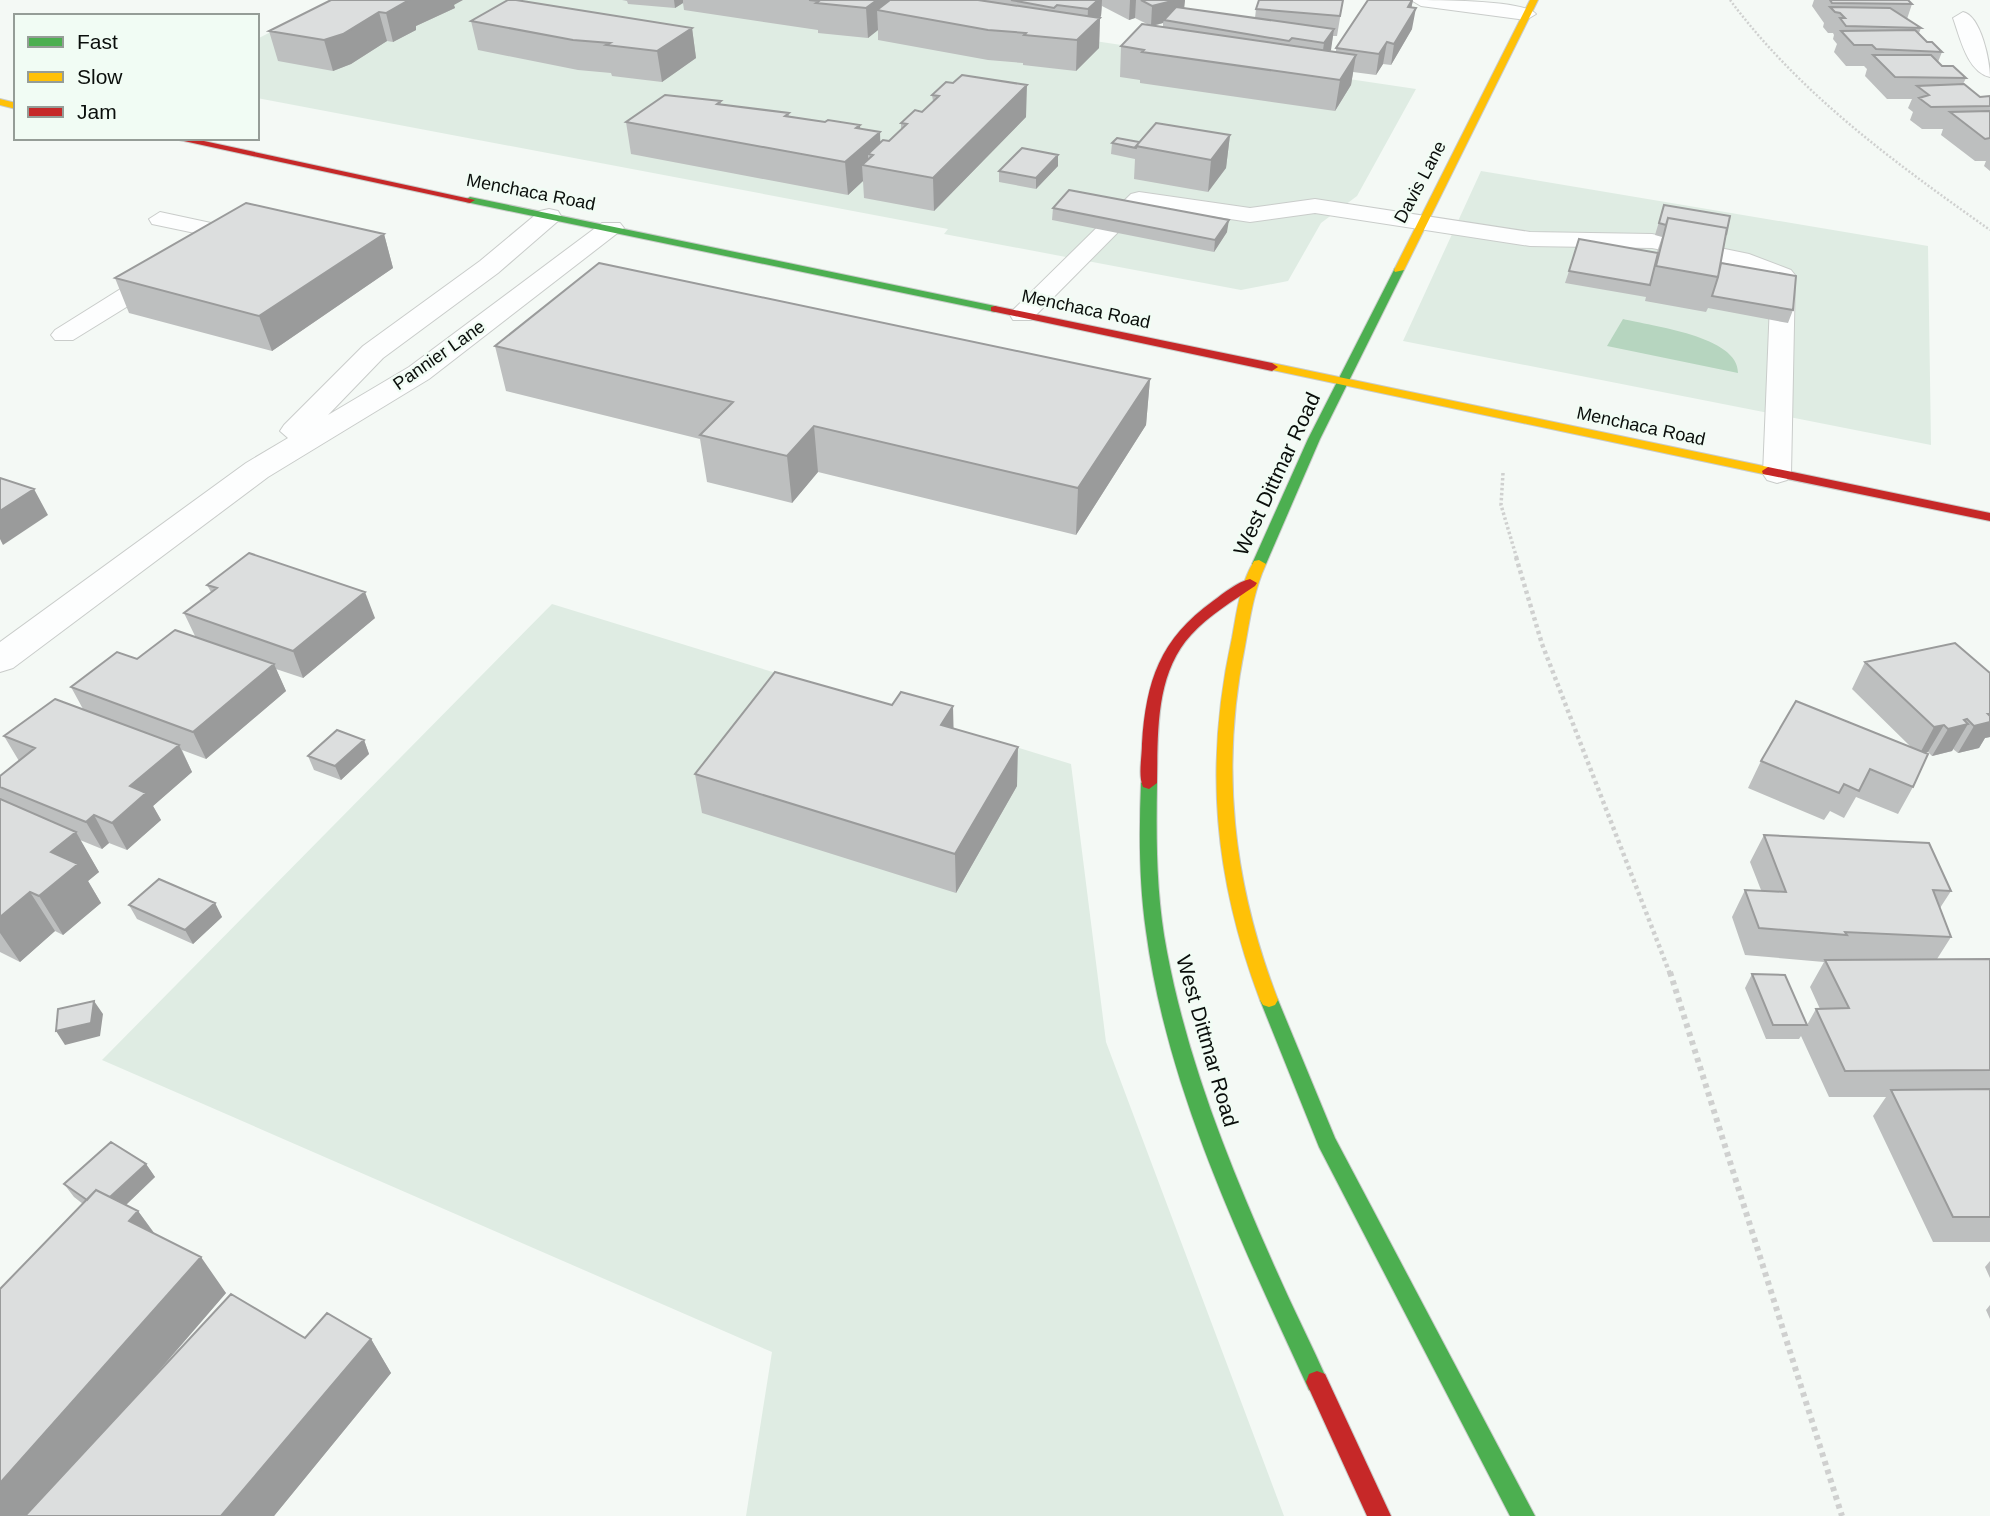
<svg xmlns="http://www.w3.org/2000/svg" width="1990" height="1516" font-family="Helvetica,sans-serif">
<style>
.built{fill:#dfece3}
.water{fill:#b6d5bf}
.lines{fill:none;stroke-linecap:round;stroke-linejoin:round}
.lane-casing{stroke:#c9ccca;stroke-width:2}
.street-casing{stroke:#c9ccca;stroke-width:2}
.fast-casing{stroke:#c9ccca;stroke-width:2}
.slow-casing{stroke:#c9ccca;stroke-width:2}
.jam-casing{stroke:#c9ccca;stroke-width:2}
.path-far3{stroke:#cfd0cf;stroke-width:2.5;stroke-dasharray:2 2;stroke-linecap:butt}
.path-far2{stroke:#cfd0cf;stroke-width:3.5;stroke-dasharray:2.5 2.5;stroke-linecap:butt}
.path-far1{stroke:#cfd0cf;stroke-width:4.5;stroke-dasharray:3.5 3.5;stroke-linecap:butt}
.path{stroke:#cfd0cf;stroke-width:6;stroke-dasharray:4.5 4.5;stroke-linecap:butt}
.lane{fill:#fdfefe;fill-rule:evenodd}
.street{fill:#fdfefe;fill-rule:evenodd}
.fast{fill:#4caf50;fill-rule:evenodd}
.slow{fill:#ffc107;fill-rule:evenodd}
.jam{fill:#c62828;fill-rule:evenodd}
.wall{fill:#bdbfbf;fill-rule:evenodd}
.shaded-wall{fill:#9a9b9b}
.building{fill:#dcdede;stroke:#9a9b9b;stroke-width:2}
.labels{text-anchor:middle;stroke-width:5;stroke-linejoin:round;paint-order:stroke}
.far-street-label{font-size:18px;fill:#0a0e0b;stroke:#f1fcf4}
.street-label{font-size:21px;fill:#0a0e0b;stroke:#f1fcf4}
</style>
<rect width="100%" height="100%" fill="#f4f9f5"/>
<path class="built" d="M333,0h486l597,89 -59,107 -36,27 -33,58 -47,9 -297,-56 4,-5 -691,-131v-59z
M1481,171l447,75 3,199 -528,-104z
M552,604l519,160 35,278 178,474h-538l26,-164 -670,-292z"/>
<path class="water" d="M1623,319c28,7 116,17 115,54l-131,-27z"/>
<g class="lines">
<defs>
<path id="lane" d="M1139,192l111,16 65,-9 215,33 122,2 97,20 42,16 4,5 -4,199 -4,6 -10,3 -10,-3 -4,-6 8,-195 -36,-14 -83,-17 -122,-2 -215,-33 -65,9 -106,-16 -113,114h-18l-3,-5 3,-5 118,-116z
M160,212l51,11 16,14 -13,16 -141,87h-18l-4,-5 4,-5 147,-92 -7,-5 -43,-9 -3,-5z"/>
<path id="street" d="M1411,0c22,0 114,0 125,14l-10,6 -105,-14z
M1963,12c18,4 27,49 27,65 -23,-5 -30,-40 -37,-59z
M549,209l9,2 3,5 -3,5 -60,52 -115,85 -55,57 81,-48 193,-144h18l4,5 -195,151 -161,98 -255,191 -13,4v-30l246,-179 42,-25 -8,-7 4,-6 79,-79 117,-85 60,-50z"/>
<path id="fast" d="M470,197l525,109 6,3 -6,3 -529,-110 -1,-2z
M1395,268l9,2 -84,169 -54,125 -7,4 -5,-1 -2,-3 56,-125z
M1149,777l8,6c-1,56 -1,113 10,169 21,111 64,217 110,320 16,37 35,73 51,110l-3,8 -8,3 -8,-3c-66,-144 -142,-300 -163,-459 -7,-49 -7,-98 -5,-148z
M1269,993l6,2 3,5 57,138 200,378h-25l-191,-369 -59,-147 3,-5z"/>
<path id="slow" d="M1530,0h8l-134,270 -9,2 -1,-2z
M0,99l16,4v6l-16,-4z
M1272,363l496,104 6,4 -6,4 -500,-106 -2,-2z
M1259,560l7,4c-12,26 -16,54 -21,82 -25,123 -12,237 33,354l-3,5 -6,2 -6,-2 -3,-5c-46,-123 -56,-234 -28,-362 5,-27 8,-54 22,-77z"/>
<path id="jam" d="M170,138h20l285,62 -5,3z
M995,306l277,57 6,4 -6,4 -281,-60v-4z
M1768,467l222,46v8l-227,-47 -1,-3z
M1250,579l7,4 -2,3c-22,15 -46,29 -64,49 -36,39 -33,98 -34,148l-8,6 -6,-2c-5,-11 -1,-30 -1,-43 4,-63 18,-105 71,-143 11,-8 24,-19 37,-22z
M1317,1371l8,3 66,142h-24l-61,-134 3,-8z"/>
</defs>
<use href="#lane" class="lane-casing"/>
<use href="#street" class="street-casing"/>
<use href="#fast" class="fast-casing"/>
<use href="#slow" class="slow-casing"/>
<use href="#jam" class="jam-casing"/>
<path class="path-far3" d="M1730,0c71,95 164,162 260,230"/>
<path class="path-far2" d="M1503,473l-2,32 16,54"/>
<path class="path-far1" d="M1516,557l26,87 128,330"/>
<path class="path" d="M1670,972l172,544"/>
<use href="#lane" class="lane"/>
<use href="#street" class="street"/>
<use href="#fast" class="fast"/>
<use href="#slow" class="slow"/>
<use href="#jam" class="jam"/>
</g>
<path class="wall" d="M331,0l123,5 1,3 -39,18v4l-23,12 -6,-1 -36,23 -18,7 -55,-10 -9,-30z
M622,0h563l-1,8 71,10 1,-9 87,-9 -6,36h-4l-3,15 6,1v-4l77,-48 -2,8 1,21 -21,36 -8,-1 -7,11 -23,-3 -2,13 -16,26 -195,-28v-3l-20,-3 1,-31 28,-21 -14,-7 -6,2 -27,-14 -1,10 -1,2 -1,30 -23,23 -53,-6v-2l-35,-3 -110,-20v-10l-10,8 -50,-5v-3l-134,-20 -1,-7 -8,5 -47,-4 -1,-3zM1163,23v4l-10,-1z
M1814,0h94l4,4 -5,15 14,9 -2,5 8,9 15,10 -4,10 4,4 24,12 -3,6 17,13 10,-1v75l-6,-5 2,-5h-11l-34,-26 2,-6h-21l-12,-9 3,-8 -5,-4 4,-9h-25l-22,-23 2,-7 -3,-3h-18l-12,-14 3,-8 -4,-5 1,-4 -1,-2h-5l-5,-6 1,-4 -12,-17z
M471,21l221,7 4,30 -34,24 -50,-6 -1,-3 -33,-3 -100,-20z
M932,95l94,22 -92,94 -70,-13 -1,-17 -15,14 -217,-41 -5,-32 95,-21v3l68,9v3l71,12 20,14 9,-1 12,-11v-7l21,-11 11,-11z
M1230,135l-4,33 -18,24 -74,-13 1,-20 -24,-5 1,-11 27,-1z
M1058,166l-22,23 -37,-7v-11z
M1664,205l61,32 -4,26 72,47 -5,13 -80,-15 -2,4 -61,-11 1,-4 -81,-14 4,-12 88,-19 5,-15 -7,-2z
M1053,208l174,24 -13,20 -162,-32z
M384,234l9,34 -121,83 -143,-38 -14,-35z
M495,346l655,33 -4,46 -70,110 -258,-63 -26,31 -85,-21 -7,-43 -194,-48z
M207,585l168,33 -72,60 -27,-9 10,22 -80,68 -24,-9 10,22 -39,34 8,14 -34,30 -18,-7 -7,6 -22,-9 19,32 -11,9 13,22 -38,32 -8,-4 -35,31 -20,-10v-153l1,1 -1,-2v-22l19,-15 -15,-25 79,-27 -12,-22 66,-28 58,-23 -11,-23 27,-21z
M1865,662l125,11v64l-5,1 -6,10 -21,5 -5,-4 -1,2 -20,5 -4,-4 -3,1 -12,34 -15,27 -42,-17 -12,21 -14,-7 -6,9 -76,-32 13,-27 150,-14 -59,-58z
M892,705l61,1v22l64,58 -61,107 -254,-80 -7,-39z
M364,740l5,14 -28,26 -27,-10 -6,-14z
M1764,835l187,56 -11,17 11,29 -14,22h53v283h-57l-60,-126 13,-19h-57l-28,-61 -2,3h-33l-21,-51 7,-14 55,51 9,-16h4l-10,-22 14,-25 -79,-7 -13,-38 13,-27h16l-11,-28z
M215,903l7,14 -29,27 -56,-25 -8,-14z
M146,1164l9,13 -29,28 12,6 17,23 71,59 -79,92 158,-47 66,1 20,34 -117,143h-274l83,-312 -9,-7 -10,-13z
M1990,1261v17l-5,-11z
M1990,1305v14l-4,-9z"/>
<path class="shaded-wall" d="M403,0h60l-9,5 1,3 -39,18v4l-23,12 -7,-29z
M674,0h9v3l-8,5z
M877,0h17l-17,10 1,20 -10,8 -2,-30z
M1098,0h4l-1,16 -14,14 1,-21z
M1130,0h6l-1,18 -6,2z
M1176,0h9l-2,18 -19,2 -1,3 -12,3 1,-20z
M1413,0l-4,19 7,-11 -4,21 -21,36 3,-21 14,-37z
M379,12l8,29 -36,23 -18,7 -9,-31z
M1100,18l-1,30 -23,23 1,-31z
M692,28l4,30 -34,24 -5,-31z
M1334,29l-3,21 -10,14 3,-21z
M1387,42l-4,22 -7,11 3,-21z
M1356,55l-5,30 -16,26 5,-31z
M1027,85l-1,32 -92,94 -1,-33z
M860,125l1,23 19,-16 1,32 -8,-9 -5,-1v12l-6,-1 1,16 -15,14 -3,-33 11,-34z
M1230,135l-4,33 -18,24 3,-32z
M1058,155v11l-22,23v-11z
M1229,220l-2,12 -13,20 1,-12z
M384,234l9,34 -121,83 -13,-35z
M1150,379l-4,46 -70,110 2,-47z
M814,426l4,46 -26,31 -5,-47z
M34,489l14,26 -45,30 -3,-6v-28z
M365,592l10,26 -72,60 -10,-27z
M274,664l12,27 -80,68 -13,-27z
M953,706l1,40 -13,-21z
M1988,714h2v23l-5,1 -6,10 -21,5 16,-27z
M1967,719l-4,6 5,-1 -16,27 -20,5 16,-27z
M1944,725l-16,27 -9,3 15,-28z
M364,740l5,14 -28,26 -6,-14z
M179,745l13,27 -39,34 8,14 -34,30 -15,-27 18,-37z
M1018,747l-1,39 -61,107 -1,-39z
M94,815l15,28 -7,6 -16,-27z
M76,832l23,40 -11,9 13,22 -38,32 -24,-39 12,-44z
M30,892l25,39 -35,31 -20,-29v-16z
M215,903l7,14 -29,27 -8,-14z
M94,1001l9,13 -3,22 -35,9 -9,-14z
M146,1164l9,13 -46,44 -10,-13z
M138,1211l26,36 -35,-26z
M201,1257l25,36 -193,223h-33v-33z
M371,1339l20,34 -117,143h-53z"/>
<path class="building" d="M331,0h78l-23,13 -7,-1 -36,22 -19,6 -55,-9z
M508,0h8l176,28 -35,23 -51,-6 4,-2 -37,-3 -102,-19z
M809,0h68l-11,8 -50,-5 3,-2z
M890,0h88l122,18 -23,22 -53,-5 2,-2 -38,-3 -111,-20z
M1011,0h87l-10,9 -31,-4 -3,3z
M1141,0h35l-24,6z
M1259,0h84l-3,16 -84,-7z
M1368,0h44l-4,7 8,1 -22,36 -7,-2 -8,12 -43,-6z
M1830,0h78l4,4 -80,-1z
M1176,7l158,22 -10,14 -32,-5 -3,3 -125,-21z
M1830,7l60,1 31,20 -75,-2 -6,-8h5l-5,-5 -5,-1z
M1142,24l214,31 -16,25 -198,-28 2,-2 -23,-4z
M1915,30l12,12h5l10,10 -66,-3 -4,-4h-18l-13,-14z
M1873,55h58l11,11h11l13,12 -71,-1z
M962,75l65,10 -94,93 -71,-13 11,-10 -5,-1 15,-14 6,1 18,-17 -6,-1 14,-13 7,2 17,-16 -7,-1 14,-13 7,1z
M1964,84l16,13 10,-1v10l-59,1 -12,-9 10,-3 -12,-9z
M665,95l56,6 -4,3 72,9 -4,3 40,6 3,-2 32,5 -4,3 24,4 -35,30 -219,-40z
M1990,111v27l-5,1 -35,-27z
M1156,123l74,12 -19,25 -75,-14z
M1117,138l22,4 -3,6 -24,-5z
M1022,148l36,7 -22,23 -37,-7z
M1069,190l160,30 -14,20 -162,-32z
M246,203l138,31 -125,82 -144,-38z
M1664,205l66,11 -4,19 1,-7 -59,-10 -2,7 -7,-2z
M1668,218l59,10 -9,49 -62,-11z
M1579,239l79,14 -8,32 -81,-14z
M599,263l551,116 -72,109 -264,-62 -27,30 -87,-21 33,-33 -238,-56z
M1721,263l75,13 -3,34 -81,-14 6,-19z
M0,478l34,11 -34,22z
M249,553l116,39 -72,59 -109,-38 33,-25 -10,-3z
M175,630l99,34 -81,68 -122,-45 46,-35 20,7z
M1955,643l35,30v41h-2l2,2v6l-16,4 -7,-7 -3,1 4,4 -20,5 -4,-4 -10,2 -69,-65z
M775,672l117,33 9,-13 52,14 -12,19 77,22 -63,107 -260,-80z
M55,699l124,46 -49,41 16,7 -34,30 -18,-8 -8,7 -86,-35v-11l35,-28 -31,-12z
M1796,701l132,53 -15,33 -43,-18 -11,22 -15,-7 -5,9 -78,-32z
M337,730l27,10 -29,26 -27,-10z
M0,799l76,33 -25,20 27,12 -39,32 -9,-4 -30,25z
M1764,835l165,8 22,48 -18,-1 18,47 -106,-5 2,3 -88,-7 -14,-38 41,2z
M159,879l56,24 -30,27 -56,-25z
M1990,959v111l-145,1 -29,-62 33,-1 -24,-48z
M1752,974l33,1 22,50h-34z
M94,1001l-3,22 -35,8 2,-22z
M1990,1089v128h-37l-62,-127z
M111,1142l35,22 -36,33 -14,-7 -9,10 -23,-16z
M96,1190l42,21 -9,10 72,36 -201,226v-194z
M231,1294l74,44 22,-25 44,26 -150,177h-196z"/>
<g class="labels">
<g class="far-street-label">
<text transform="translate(1420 182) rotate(-62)" y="6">Davis Lane</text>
<text transform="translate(531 192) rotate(11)" y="6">Menchaca Road</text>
<text transform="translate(1086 309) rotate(12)" y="6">Menchaca Road</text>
<text transform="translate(439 355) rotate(-35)" y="6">Pannier Lane</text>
<text transform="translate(1641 426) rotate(12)" y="6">Menchaca Road</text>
</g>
<g class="street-label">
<text transform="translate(1277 474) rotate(-65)" y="7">West Dittmar Road</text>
<text transform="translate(1207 1041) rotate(74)" y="7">West Dittmar Road</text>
</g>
</g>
<rect x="14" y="14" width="245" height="126" fill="#f1fcf4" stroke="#959d97" stroke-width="2"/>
<rect x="28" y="37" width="35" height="10" fill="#4caf50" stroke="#959d97" stroke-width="2"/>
<text x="77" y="49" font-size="21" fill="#0a0e0b">Fast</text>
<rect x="28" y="72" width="35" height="10" fill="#ffc107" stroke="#959d97" stroke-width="2"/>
<text x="77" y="84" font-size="21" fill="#0a0e0b">Slow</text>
<rect x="28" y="107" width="35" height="10" fill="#c62828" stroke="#959d97" stroke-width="2"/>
<text x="77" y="119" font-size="21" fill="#0a0e0b">Jam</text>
</svg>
